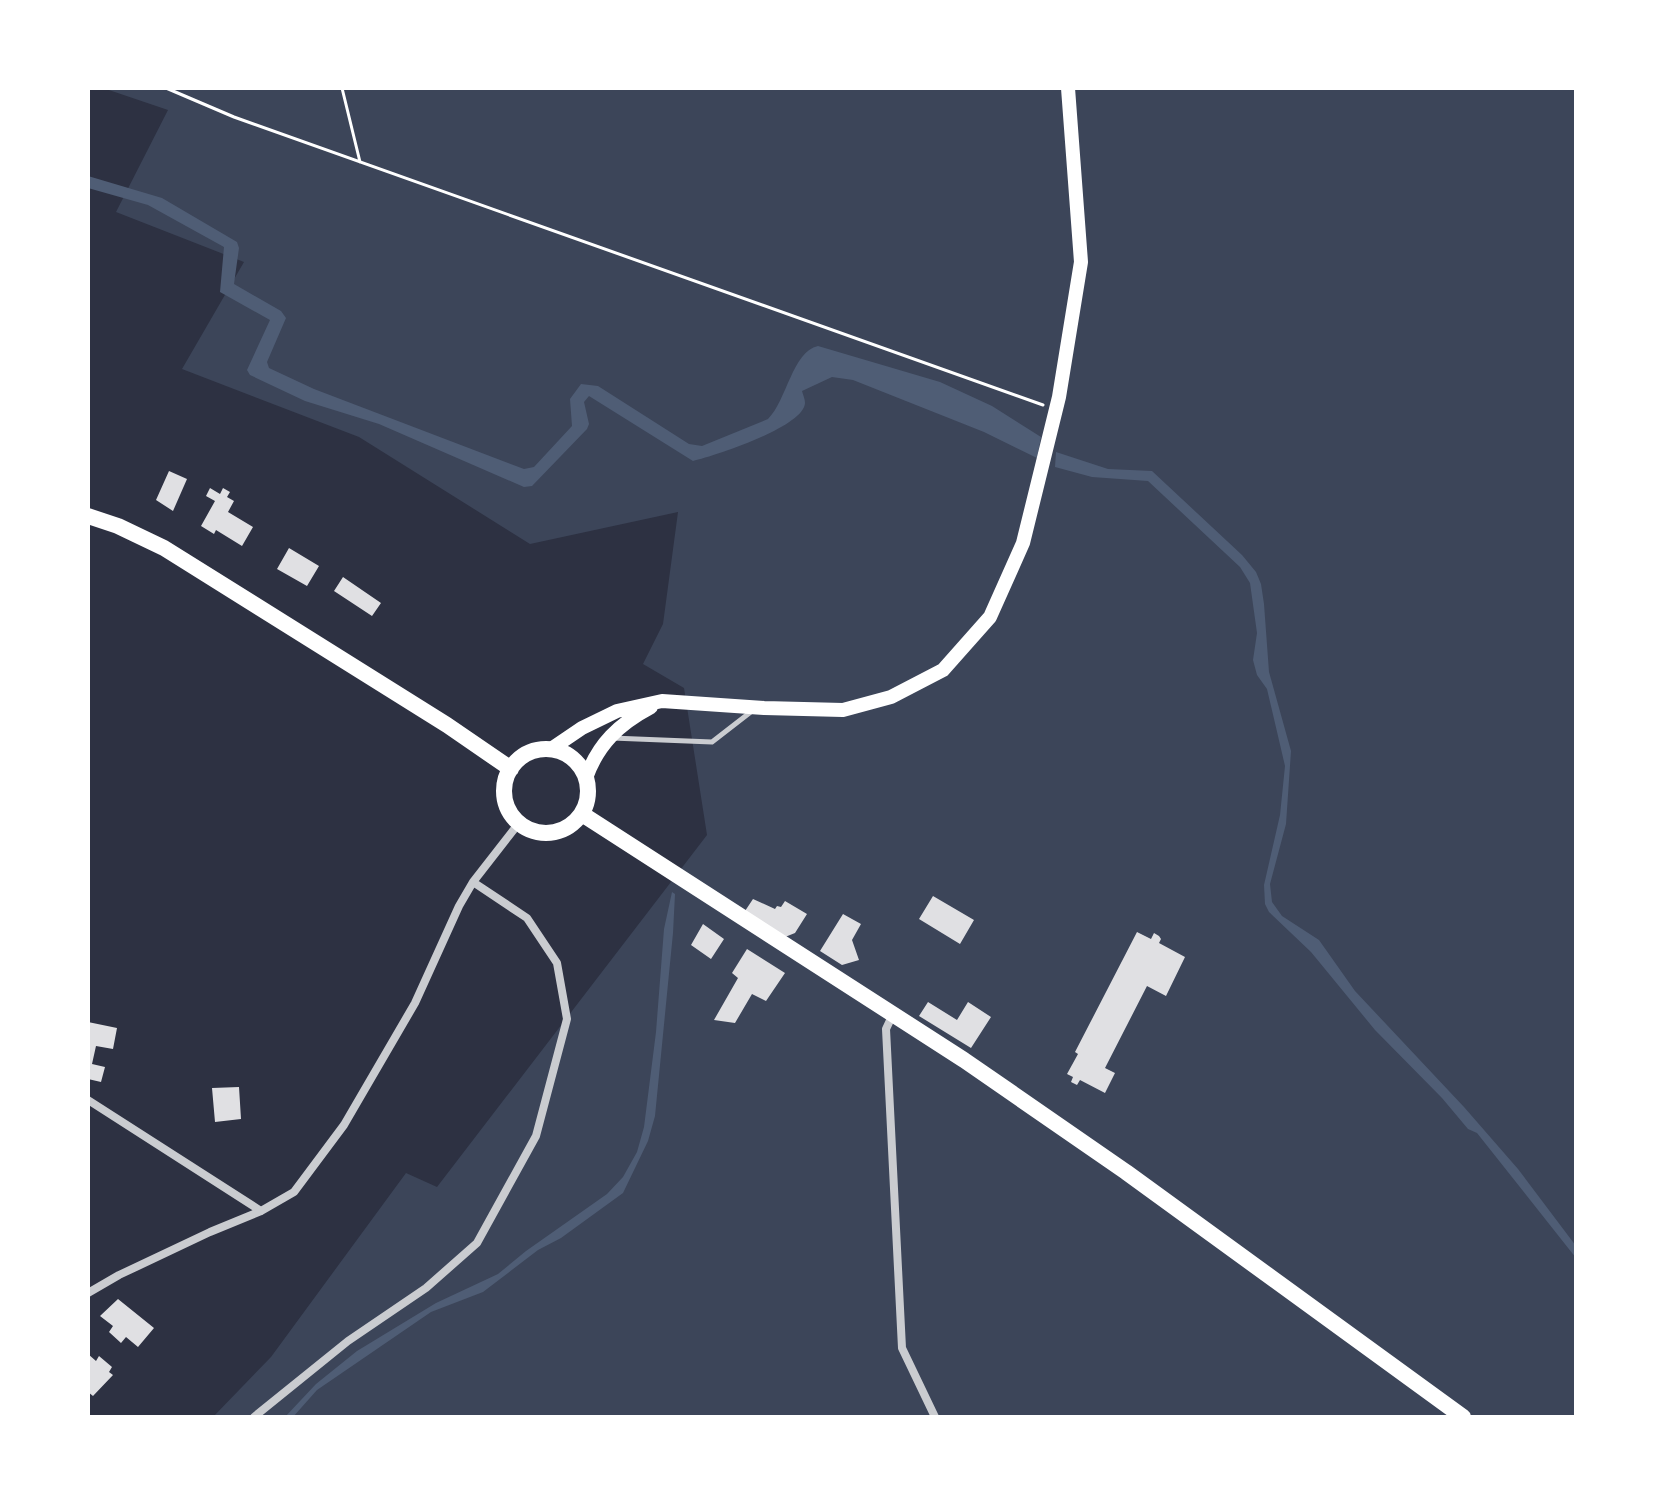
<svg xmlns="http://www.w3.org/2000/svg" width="1664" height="1505" font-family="'Roboto Condensed',sans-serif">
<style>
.green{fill:#3c4559}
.water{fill:#4f5d75}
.building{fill:#e0e0e3}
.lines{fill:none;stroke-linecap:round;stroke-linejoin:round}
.path{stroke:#fff;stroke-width:3}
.service{stroke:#caccd0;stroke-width:5}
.minor{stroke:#caccd0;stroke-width:8}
.secondary{stroke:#fff;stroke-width:14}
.primary{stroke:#fff;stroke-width:16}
</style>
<rect width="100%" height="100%" fill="#2d3142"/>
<path class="green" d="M103,88h1473v1329h-1363l58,-60 135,-184 31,14 270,-352 -23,-147 -41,-24 20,-40 15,-112 -148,32 -171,-107 -177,-68 62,-107 -128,-50 52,-102z"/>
<path class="water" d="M88,176l74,22 75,44 2,6 -5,36 47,27 5,7 -19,44 2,6 45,21 210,80 10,-2 38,-41 -2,-27 11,-15 17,2 91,58 13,2 66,-27c19,-19 24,-67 50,-73l122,36 52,24 49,31 -4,21 -53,-26 -131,-52 -21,-3 -30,14c1,4 3,8 3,12 -1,24 -91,53 -112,58l-104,-65 -5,6 5,22 -2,5 -55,57 -8,1 -145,-63 -74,-23 -55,-26 -3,-5 23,-50 -50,-28 4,-45 -76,-42 -60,-17z
M1056,452l52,17 44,2 90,84 14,17 5,12 3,20 5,68 22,79 -5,73 -16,60 2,18 10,14 37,24 36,51 109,116 54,62 58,77v12l-99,-125 -9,-4 -26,-31 -67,-68 -64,-78 -42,-40 -4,-8 -1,-19 16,-70 5,-49 -18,-77 -10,-14 -4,-15 4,-27 -7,-50 -10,-16 -92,-86 -56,-4 -37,-10z
M672,892l3,2 -2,39 -18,183 -7,25 -25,52 -62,45 -23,12 -55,42 -52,20 -114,78 -24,27h-8l31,-33 41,-33 79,-48 62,-29 28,-23 81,-57 16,-17 14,-25 7,-25 12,-95 8,-103z"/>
<path class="building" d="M169,471l18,8 -14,32 -17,-11z
M210,488l10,6 3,-6 7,4 -3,5 7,4 -6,11 25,15 -11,19 -26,-16 -2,4 -13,-8 14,-25 -9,-5z
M289,548l30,18 -12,20 -30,-17z
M343,577l38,26 -9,13 -38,-25z
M933,896l41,24 -14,24 -41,-25z
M753,899l22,10 2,-3 4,1 4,-6 22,13 -12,19 -10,4 -40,-26z
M843,914l18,10 -9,16 7,20 -17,5 -22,-14z
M703,924l21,15 -13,20 -20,-14z
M1137,932l14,7 3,-6 5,3 2,3 -2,4 26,14 -19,39 -19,-10 -42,82 10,5 -10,20 -25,-13 -3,5 -6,-3 2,-5 -6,-3 11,-20 -3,-2z
M747,949l38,24 -19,28 -14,-7 -17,29 -21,-3 24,-42 -6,-5z
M928,1002l29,18 11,-18 23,15 -20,31 -52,-32z
M88,1022l29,6 -4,21 -17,-3 -4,18 13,3 -4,15 -13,-3z
M239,1087l2,32 -26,3 -3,-34z
M118,1299l36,29 -16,19 -12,-10 -5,6 -12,-11 4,-6 -13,-10z
M88,1354l8,7 3,-5 13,11 -3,5 4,3 -20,21 -5,-4z"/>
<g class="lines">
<path class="path" d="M166,88l68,29 809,288
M342,88l18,74"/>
<path class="service" d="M612,738l100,4 40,-31"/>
<path class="minor" d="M893,1014l-7,15 16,319 33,69
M88,1100l173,111
M88,1293l31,-18 91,-43 51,-21 33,-19 50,-67 71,-122 44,-97 14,-24 46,-59
M254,1417l94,-76 78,-53 51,-45 59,-107 31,-117 -10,-56 -30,-45 -54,-36"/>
<path class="secondary" d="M554,747l28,-19 35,-17 45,-10 102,7 79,2 48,-13 52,-27 47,-53 33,-74 36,-146 22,-135 -13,-174
M586,778c12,-34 33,-54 65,-71"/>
<path class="primary" d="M88,516l30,10 46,22 283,177 64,44
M504 791a42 42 0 1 1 84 0a42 42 0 1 1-84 0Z
M582,814l382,246 162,112 337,245"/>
</g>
<rect width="1664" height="1505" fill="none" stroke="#ffffff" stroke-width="180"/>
</svg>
